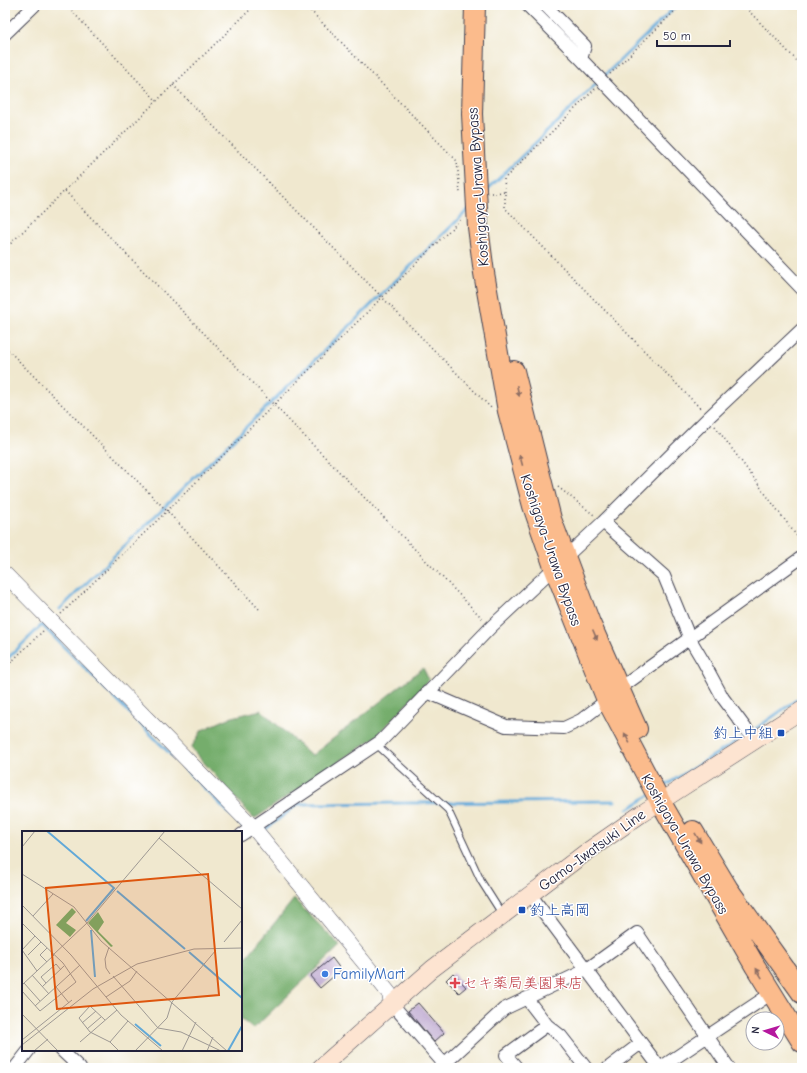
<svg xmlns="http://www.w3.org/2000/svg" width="807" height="1073" font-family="'Comic Neue','Klee One',sans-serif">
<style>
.forest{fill:#74ad6c;stroke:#4b6854}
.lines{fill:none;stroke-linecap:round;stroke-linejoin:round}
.stream{stroke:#62a9d8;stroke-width:3}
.building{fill:#baa4cd}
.service-casing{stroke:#414051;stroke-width:8}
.minor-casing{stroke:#414051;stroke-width:14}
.tertiary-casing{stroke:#414051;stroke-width:16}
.secondary-casing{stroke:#414051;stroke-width:18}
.trunk-casing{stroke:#414051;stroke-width:22}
.path{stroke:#414051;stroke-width:1.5;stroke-dasharray:1 3;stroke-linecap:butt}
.service{stroke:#fff;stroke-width:6}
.minor{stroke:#fff;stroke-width:12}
.tertiary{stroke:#fff;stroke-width:15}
.secondary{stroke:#fde4d1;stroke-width:17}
.trunk{stroke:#fbbb8c;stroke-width:20}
.oneway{fill:#8e6e64}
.transit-dot{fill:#1a4fb4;stroke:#fff;stroke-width:1.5}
.shop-dot{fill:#3f7fe0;stroke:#fff;stroke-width:1.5}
.health-dot{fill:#e0444e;stroke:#fff;stroke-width:1.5}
.labels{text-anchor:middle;stroke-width:3;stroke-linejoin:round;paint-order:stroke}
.street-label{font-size:15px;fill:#22223b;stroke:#fff}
.transit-label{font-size:15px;fill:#164399;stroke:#fff;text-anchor:end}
.shop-label{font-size:15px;fill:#366cbe;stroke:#fff;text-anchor:start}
.health-label{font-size:15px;fill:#be3a42;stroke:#fff;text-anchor:start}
.inset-river{fill:none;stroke:#62a9d8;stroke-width:2}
.inset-road{fill:none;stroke:#9e9994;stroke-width:1}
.view{fill:#de560e;fill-opacity:0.15;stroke:#de560e;stroke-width:2}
.inset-edge{fill:none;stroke:#22223b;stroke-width:2}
</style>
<rect width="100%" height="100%" fill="#fff"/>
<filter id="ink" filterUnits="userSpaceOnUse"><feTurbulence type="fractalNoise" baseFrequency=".025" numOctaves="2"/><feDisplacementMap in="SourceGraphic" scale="8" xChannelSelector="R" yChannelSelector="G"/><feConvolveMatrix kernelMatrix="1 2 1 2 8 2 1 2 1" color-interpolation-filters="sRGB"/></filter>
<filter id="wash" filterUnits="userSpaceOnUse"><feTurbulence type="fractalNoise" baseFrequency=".012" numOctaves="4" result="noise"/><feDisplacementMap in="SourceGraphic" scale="16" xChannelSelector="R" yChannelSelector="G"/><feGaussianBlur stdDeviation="0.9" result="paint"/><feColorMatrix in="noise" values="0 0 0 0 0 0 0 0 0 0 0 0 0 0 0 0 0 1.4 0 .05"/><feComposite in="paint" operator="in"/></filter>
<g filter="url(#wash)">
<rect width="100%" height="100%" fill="#f0e8cf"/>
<path class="forest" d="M423,668l6,12 -53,57 -122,82 -63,-71 11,-18 27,-12 32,-8 50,46z
M294,899l46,47 -87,83 -12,-10v-55z"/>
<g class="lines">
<path class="stream" d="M603,77l74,-72
M484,193l115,-112
M60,609l409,-400
M5,661l37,-36 202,203
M751,732l51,-36
M661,788l86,-53
M628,809l22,-14
M263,831l35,-27 317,-3"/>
</g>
<g id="blocks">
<path class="building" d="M332,958l9,12 -21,18 -10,-12z
M453,973l13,14 -7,6 -13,-13z
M418,1003l26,30 -10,9 -26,-31z"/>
</g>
</g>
<g filter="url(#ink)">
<use href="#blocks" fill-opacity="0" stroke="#414051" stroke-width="1"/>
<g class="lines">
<defs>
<path id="service" d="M376,744l72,66 33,71 21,33"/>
<path id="minor" d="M527,5l54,54 221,230
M545,5l40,41 -4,13
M5,34l30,-29
M603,522l61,54 26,63 13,22 20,37 32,43
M619,689l183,-132
M427,692l79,34 58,2 17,-8 26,-20
M241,835l140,-94 110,-114 112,-105 106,-105 93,-88
M530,894l130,174
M527,999l20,26 14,11 25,32
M392,1004l52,60
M61,1050l19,18
M15,1068l14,-18
M440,1068l64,-59 82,-39 51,-37 92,135
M517,1068l-11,-13 41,-30
M608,1068l33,-25
M660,1068l112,-75"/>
<path id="tertiary" d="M5,574l248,253 136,166 3,11"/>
<path id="secondary" d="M320,1068l112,-99 153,-116 56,-39 161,-104"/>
<path id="trunk" d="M475,5l-3,109 6,113 6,46 24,138 25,95 21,61 53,133 53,101 95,165 47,76
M514,371l37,148 39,104 47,106
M693,831l35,58 74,104"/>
</defs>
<use href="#service" class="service-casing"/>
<use href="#minor" class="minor-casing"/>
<use href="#tertiary" class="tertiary-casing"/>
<use href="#secondary" class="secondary-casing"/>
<use href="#trunk" class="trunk-casing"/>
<path class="path" d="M66,5l91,96
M305,5l152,156 3,32
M743,5l59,61
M610,74l71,-69
M173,85l320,325
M65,191l418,428
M505,192l-1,-13 91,-90
M491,193l14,-1v16l196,201
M5,249l250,-244
M5,347l162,164 92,98
M715,426l87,117
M558,487l36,28
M61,614l106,-103 295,-293
M5,668l39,-38"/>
<use href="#service" class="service"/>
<use href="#minor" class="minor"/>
<use href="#tertiary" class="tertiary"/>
<use href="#secondary" class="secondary"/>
<use href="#trunk" class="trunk"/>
</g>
<defs><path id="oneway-solid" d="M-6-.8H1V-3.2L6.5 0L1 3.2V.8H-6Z"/></defs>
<g class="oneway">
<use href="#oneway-solid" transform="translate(518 391) rotate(77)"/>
<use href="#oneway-solid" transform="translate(521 460) rotate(-105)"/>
<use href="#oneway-solid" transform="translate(595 635) rotate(67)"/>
<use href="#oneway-solid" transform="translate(627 738) rotate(-118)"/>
<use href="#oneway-solid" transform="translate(698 838) rotate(59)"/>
<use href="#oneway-solid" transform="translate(759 973) rotate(-122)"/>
</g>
</g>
<g class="transit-dot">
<rect x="777" y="729" width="8" height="8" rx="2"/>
<rect x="518" y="906" width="8" height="8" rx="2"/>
</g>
<circle class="shop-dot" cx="325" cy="974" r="4"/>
<path class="health-dot" d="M453 977h4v4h4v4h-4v4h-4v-4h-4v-4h4z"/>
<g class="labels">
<g class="street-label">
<text transform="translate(478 187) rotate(-94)" y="5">Koshigaya-Urawa Bypass</text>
<text transform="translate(551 550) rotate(71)" y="5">Koshigaya-Urawa Bypass</text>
<text transform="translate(685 844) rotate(60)" y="5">Koshigaya-Urawa Bypass</text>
<text transform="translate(592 850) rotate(-36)" y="5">Gamo-Iwatsuki Line</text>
</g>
<g class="transit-label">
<text x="773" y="738">釣上中組</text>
<text x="530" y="915" text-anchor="start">釣上高岡</text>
</g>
<g class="shop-label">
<text x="333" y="979">FamilyMart</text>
</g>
<g class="health-label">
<text x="463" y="988">セキ薬局美園東店</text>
</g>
</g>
<g transform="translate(22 831)">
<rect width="220" height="220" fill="#f0e8cf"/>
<path d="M50,77l4,4 -10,11 10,7 -6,7 -14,-12zM76,81l6,10 -6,9 15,15 -2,1 -23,-24z" fill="#74ad6c"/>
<path class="inset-river" d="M25,0l67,57 -28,33M95,60l68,58M69,99l4,47M167,121l53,46M113,193l26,22M206,220l14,-25"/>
<path class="inset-road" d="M137,7l83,71M0,16l13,-16M0,43l52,33 27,34 126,110M0,74l49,50 50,60 42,36M11,85l20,-22M0,92l19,19 -13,13M202,111l18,-22M87,116l-4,12 1,9 4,6M0,119l15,21M0,119l13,-14M31,124l34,-32 78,-92M25,131l-7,-7 7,-7M10,144l17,19M91,145l45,52 23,4 40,19M2,152l16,18M24,152l-5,-6 15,-13 5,6M0,154l32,-30M20,156l22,-21M34,156l13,16M0,160l18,20 36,-29 -13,-19 -22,-21M84,166l24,-16 7,-10M13,175l45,-41M0,183l36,37M83,189l-15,-14 -11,12 11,14 20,10 9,9M60,192l14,-12M65,198l14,-12M0,209l50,-40M58,211l37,-32M88,211l18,-21M0,214l71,-56 44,-25 57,-15 48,-1M12,220l14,-12M113,220l32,-33 5,-16 44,-52M160,220l14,-29M185,220l6,-14"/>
<path class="view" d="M186,43l11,121 -162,14 -11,-121z"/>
<rect width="220" height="220" class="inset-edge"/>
</g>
<rect width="807" height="1073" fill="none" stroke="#fff" stroke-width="20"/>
<g transform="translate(765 1031) rotate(275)"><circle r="19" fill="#ffffff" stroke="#a7a7b1"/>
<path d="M0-3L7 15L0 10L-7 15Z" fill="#b5179e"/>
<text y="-6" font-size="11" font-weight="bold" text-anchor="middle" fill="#22223b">N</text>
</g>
<path d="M657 40v6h73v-6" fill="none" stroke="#22223b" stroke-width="2"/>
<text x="663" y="40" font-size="12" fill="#22223b" stroke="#ffffff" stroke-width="3" paint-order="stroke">50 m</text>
</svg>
